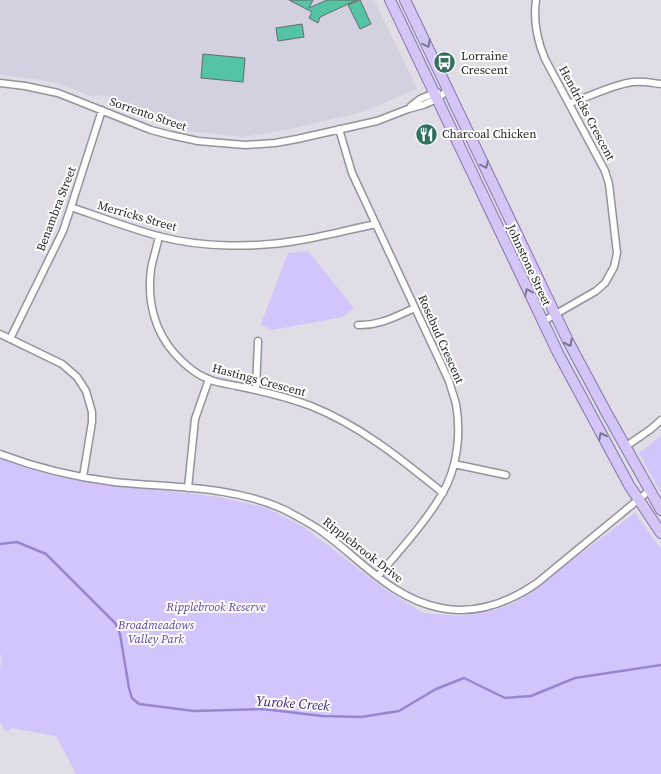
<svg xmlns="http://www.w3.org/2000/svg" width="661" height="774" font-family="'Source Serif 4',serif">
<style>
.built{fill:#d3d0df}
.green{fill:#d3c4fc}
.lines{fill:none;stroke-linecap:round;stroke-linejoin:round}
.stream{stroke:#9b84cf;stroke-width:2.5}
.building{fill:#55c3a5;stroke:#636c69}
.street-casing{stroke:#94929b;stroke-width:9}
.primary-casing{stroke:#8474aa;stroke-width:12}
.street{stroke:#fff;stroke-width:6}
.primary{stroke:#d4c5f6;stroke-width:10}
.oneway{stroke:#7d758f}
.labels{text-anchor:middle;stroke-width:4;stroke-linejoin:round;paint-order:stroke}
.poi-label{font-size:12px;fill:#262528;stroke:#fff;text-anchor:start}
.street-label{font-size:12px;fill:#262528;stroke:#fff}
.park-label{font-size:12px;font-style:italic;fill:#60409a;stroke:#fff}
.water-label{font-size:14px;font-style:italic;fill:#3a126b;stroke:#fff}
</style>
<rect width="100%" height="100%" fill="#e0dde6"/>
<path class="built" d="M0,0h374l43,89 -58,24 -69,16 -47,8 -55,-6 -53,-17 -22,-10 -2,-6 -13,-4 -4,3 -38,-14 -21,-4 -35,-4z"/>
<path class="green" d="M308,251l46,57 -11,9 -71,13 -11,-6 27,-71z
M661,436v57l-22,-40z
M0,457l14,6 44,14 49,7 112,13 48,11 38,20 81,62 37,23 37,3 35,-6 21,-8 119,-89 26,36v225h-585l-20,-38 -44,-8 -6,4 -6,-10v-53l2,-9 -2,-8z"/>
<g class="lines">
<path class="stream" d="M0,544l17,-2 29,12 69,69 5,11 9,54 3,10 7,6 55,7 69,-2 59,7 39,1 38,-6 37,-22 28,-11 41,20 26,-2 44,-18 86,-13"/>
</g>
<path class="building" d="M289,0h24l-4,8 18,-8h30l-37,17 -2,6 -9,-5 3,-6z
M360,0l11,24 -11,5 -12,-24z
M302,24l2,13 -26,4 -2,-13z
M203,54l42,4 -2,24 -42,-4z"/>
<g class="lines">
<defs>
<path id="street" d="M536,0c-3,21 1,40 9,59l60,112 4,13 8,69 -3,14 -9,16 -9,8 -54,31
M0,83l25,3 33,7 93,37 19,5 28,6 47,4 30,-2 22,-4 80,-18 31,-12 15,-4 14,-6 12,-10
M570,103c19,-6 44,-19 63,-21 10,-1 19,1 28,2
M411,106l9,-7 17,-7
M339,129l13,44 97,208c2,8 5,15 7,23 5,29 2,63 -14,90 -17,29 -42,56 -64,82
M71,207c29,10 58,21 87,29 44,12 99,12 143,4 25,-4 50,-11 75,-16
M159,236c-2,11 -6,22 -8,33 -4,31 3,62 24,85 9,10 20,20 33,25 9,4 20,5 29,7 25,5 50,11 74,20 50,20 90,53 132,87
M358,325c22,1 38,-9 57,-17
M0,334l62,30 15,13 9,14 6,21v10l-9,55
M10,339l53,-108 8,-24 31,-97
M256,390l2,-49
M625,447l26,-18 10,-9
M0,454c37,14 74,23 114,28 57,6 118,3 171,28 13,7 27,14 39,23 38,28 69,66 117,75 35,7 67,-5 96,-25l113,-93
M454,464l52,11
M188,488l7,-69 14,-40"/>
<path id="primary" d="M390,0l168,353 71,132 32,48
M405,0l163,341 38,71 55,98"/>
</defs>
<use href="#street" class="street-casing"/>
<use href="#primary" class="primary-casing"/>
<use href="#street" class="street"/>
<use href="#primary" class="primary"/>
</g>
<defs><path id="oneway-chevron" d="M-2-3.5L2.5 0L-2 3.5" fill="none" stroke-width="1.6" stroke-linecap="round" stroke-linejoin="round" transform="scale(1.25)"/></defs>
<g class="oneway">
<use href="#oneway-chevron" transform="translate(427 44) rotate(64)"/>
<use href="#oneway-chevron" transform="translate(485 165) rotate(65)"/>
<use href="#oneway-chevron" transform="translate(528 292) rotate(-115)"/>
<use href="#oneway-chevron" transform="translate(569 343) rotate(63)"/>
<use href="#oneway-chevron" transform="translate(602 436) rotate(-118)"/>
</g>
<defs>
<symbol id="bus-disc" viewBox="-11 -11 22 22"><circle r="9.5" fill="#30705e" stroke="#fff"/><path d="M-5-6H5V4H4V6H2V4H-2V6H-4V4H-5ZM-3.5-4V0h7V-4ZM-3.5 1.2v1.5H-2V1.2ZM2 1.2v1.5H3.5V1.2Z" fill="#fff"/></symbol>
<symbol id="restaurant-disc" viewBox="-11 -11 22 22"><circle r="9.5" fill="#30705e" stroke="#fff"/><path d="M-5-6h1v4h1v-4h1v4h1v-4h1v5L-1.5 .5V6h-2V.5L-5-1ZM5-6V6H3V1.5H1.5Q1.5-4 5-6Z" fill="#fff"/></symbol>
</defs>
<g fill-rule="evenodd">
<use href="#bus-disc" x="432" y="50" width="25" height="25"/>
<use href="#restaurant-disc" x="414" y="122" width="25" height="25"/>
</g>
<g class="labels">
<g class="poi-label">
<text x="461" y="60">Lorraine<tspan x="461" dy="14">Crescent</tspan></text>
<text x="442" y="138">Charcoal Chicken</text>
</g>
<g class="street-label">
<text transform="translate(587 113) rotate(62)" y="4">Hendricks Crescent</text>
<text transform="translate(148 114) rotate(19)" y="4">Sorrento Street</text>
<text transform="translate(56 209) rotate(-69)" y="4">Benambra Street</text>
<text transform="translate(137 216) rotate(16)" y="4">Merricks Street</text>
<text transform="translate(529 265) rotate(65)" y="4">Johnstone Street</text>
<text transform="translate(441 339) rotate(66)" y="4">Rosebud Crescent</text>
<text transform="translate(259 380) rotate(15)" y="4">Hastings Crescent</text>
<text transform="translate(363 550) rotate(38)" y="4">Ripplebrook Drive</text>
</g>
<g class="park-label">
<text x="216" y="611">Ripplebrook Reserve</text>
<text x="156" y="629">Broadmeadows<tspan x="156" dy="14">Valley Park</tspan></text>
</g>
<g class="water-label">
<text transform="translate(293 703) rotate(4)" y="5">Yuroke Creek</text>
</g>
</g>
</svg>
